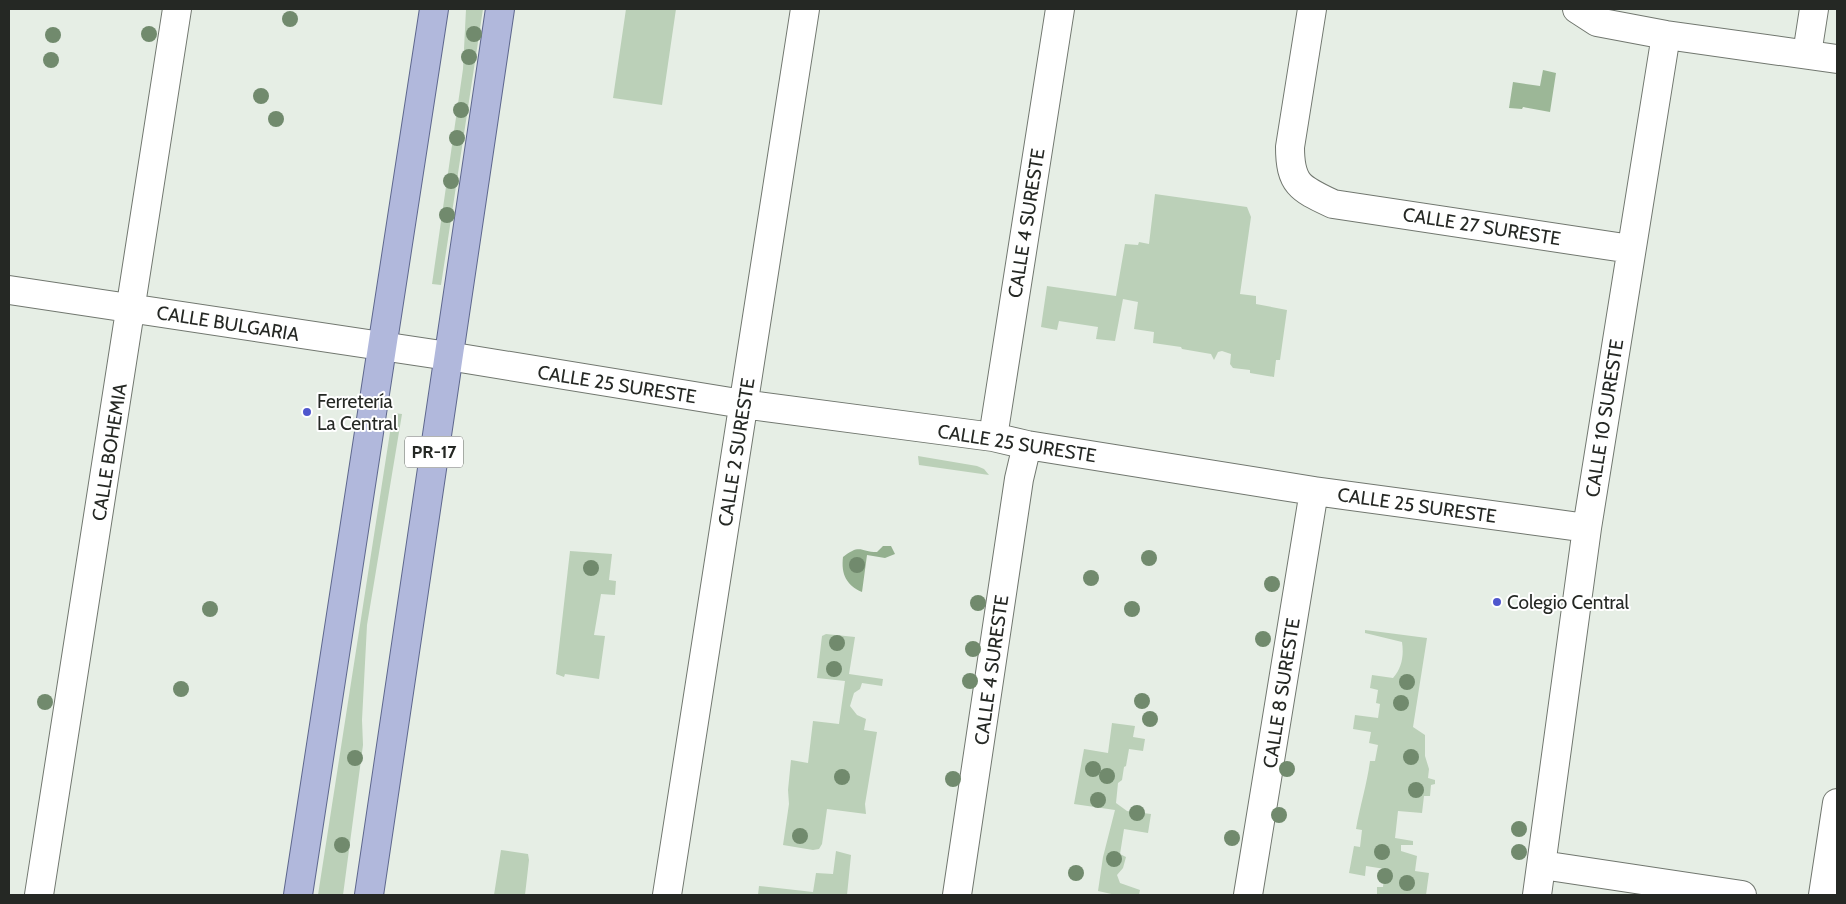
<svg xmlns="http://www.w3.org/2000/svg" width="1846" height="904" font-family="Cabin,sans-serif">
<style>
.green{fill:#bbd0b8}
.forest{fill:#94b08f}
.water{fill:#9cb797}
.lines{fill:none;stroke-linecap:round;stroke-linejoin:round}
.street-casing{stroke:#71776f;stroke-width:30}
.primary-casing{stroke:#5e678d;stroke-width:30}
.street{stroke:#fff;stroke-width:28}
.primary{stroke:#b1b8dc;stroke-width:28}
.tree{fill:#718a6d}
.poi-dot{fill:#4f57cd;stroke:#fff;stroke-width:2}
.labels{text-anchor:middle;stroke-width:4;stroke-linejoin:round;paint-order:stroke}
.shield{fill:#fff;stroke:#666866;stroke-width:1}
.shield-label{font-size:18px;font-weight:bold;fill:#252824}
.street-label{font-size:19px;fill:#252824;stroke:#fff}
.poi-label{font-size:19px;fill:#252824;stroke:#fff;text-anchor:start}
</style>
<rect width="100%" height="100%" fill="#e6eee5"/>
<path class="green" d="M466,9h17l-42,276 -9,-1 31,-215z
M626,9h50l-14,96 -49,-7z
M1155,194l92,13 4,10 -11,77 16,2v8l31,6 -7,50h-4l-2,17 -24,-4v-3l-17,-2 -3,-4 1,-10 -9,-3 -4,1 -4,8 -3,-6 -29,-5 -1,-2 -28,-4 1,-11 -20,-3 4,-27 -15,-3 -8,42 -19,-2 2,-12 -39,-6 -2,9 -16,-3 6,-41 69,10 9,-52 13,1 1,-3 10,2z
M393,413l9,1 -35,211 -5,95 1,25 -20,150h-25z
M918,456l59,10 7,3 5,6 -70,-10z
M570,551l42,3 -3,26 7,1 -1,14 -14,-1 -7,41 11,1 -6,43 -34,-5 -1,3 -8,-3z
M1365,630l62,8 -14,89 12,8v21l4,13 -1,9 7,2v4l-4,1 -1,11h-6l-2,17 -24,-2 -3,27 18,3v4h-12v6l16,5 -2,15 14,2 -3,22h-49v-8h6l2,-18 -19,-3 -1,10 -16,-3 5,-27 6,1 2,-17 -6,-1c4,-23 11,-45 14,-68h5l3,-16 -9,-2 2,-11 -18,-3 2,-14 23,3 2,-14 -4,-1 2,-13 -8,-2 2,-13 21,3c9,-10 11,-23 9,-36l-37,-9z
M826,634l29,3 -6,37 34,5 -1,7 -20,-3 -2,6 -6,4 -4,13 7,9 9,4 -2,11 13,2 -12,72 1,10 -39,-5 -5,35 -3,5 -6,1 -30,-5 6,-41 -1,-14 3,-30 17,3 5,-42 26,3 6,-43 -28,-3 5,-42z
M1112,723l23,3 -2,11 12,2 -2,12 -14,-2 -3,17 -2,1 -2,13 -4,3 -2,20 11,8 24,3 -3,19 -24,-4 -4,25 6,3 -3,11 -6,7 3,8 20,7 -1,5h-23l-18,-4 5,-34 12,-47 -41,-6 10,-55 24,4z
M501,850l27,4 1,6 -4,35h-31z
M836,851l15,4 -4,40h-89l1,-9 54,6 3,-19 17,1z"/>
<path class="forest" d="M883,546h8l4,8 -10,4 -18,-3 -5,37c-16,-7 -21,-18 -19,-35 17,-14 18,-5 34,-5z"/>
<path class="water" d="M1543,70l13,3 -6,39 -27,-5 -1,2 -13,-1 4,-26 27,4z"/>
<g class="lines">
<defs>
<path id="street" d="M1312,9l-22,138c0,38 11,42 43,57l298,45
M1577,9l20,13 69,13 171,24
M1807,54l7,-45
M9,290l439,66 295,48 250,33 34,8 287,46 273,37
M993,437l67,-428
M1542,865l200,30
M39,895l138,-886
M667,895l138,-886
M957,895l62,-416 8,-34
M1248,895l66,-404
M1537,895l50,-367 79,-493
M1823,895l14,-92"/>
<path id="primary" d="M298,895l136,-886
M369,895l131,-886"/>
</defs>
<use href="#street" class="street-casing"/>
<use href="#primary" class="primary-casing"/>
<use href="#street" class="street"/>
<use href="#primary" class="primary"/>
</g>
<g class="tree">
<circle cx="290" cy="19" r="8"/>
<circle cx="149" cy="34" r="8"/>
<circle cx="474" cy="34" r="8"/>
<circle cx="53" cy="35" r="8"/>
<circle cx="469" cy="57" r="8"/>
<circle cx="51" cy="60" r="8"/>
<circle cx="261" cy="96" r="8"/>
<circle cx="461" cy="110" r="8"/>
<circle cx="276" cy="119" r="8"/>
<circle cx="457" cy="138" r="8"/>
<circle cx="451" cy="181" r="8"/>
<circle cx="447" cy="215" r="8"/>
<circle cx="1149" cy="558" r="8"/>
<circle cx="857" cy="565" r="8"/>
<circle cx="591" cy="568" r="8"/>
<circle cx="1091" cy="578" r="8"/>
<circle cx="1272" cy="584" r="8"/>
<circle cx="978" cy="603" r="8"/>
<circle cx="210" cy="609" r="8"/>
<circle cx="1132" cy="609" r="8"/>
<circle cx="1263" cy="639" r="8"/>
<circle cx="837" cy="643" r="8"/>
<circle cx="973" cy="649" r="8"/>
<circle cx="834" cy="669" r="8"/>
<circle cx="970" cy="681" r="8"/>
<circle cx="1407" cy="682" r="8"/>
<circle cx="181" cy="689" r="8"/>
<circle cx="1142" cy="701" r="8"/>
<circle cx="45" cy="702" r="8"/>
<circle cx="1401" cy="703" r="8"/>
<circle cx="1150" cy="719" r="8"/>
<circle cx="1411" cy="757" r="8"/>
<circle cx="355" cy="758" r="8"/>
<circle cx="1093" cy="769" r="8"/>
<circle cx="1287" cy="769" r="8"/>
<circle cx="1107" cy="776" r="8"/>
<circle cx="842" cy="777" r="8"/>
<circle cx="953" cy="779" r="8"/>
<circle cx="1416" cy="790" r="8"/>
<circle cx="1098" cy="800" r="8"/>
<circle cx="1137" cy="813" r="8"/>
<circle cx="1279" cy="815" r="8"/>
<circle cx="1519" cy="829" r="8"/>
<circle cx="800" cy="836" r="8"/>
<circle cx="1232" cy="838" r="8"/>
<circle cx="342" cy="845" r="8"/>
<circle cx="1382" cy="852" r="8"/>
<circle cx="1519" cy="852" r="8"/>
<circle cx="1114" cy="859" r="8"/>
<circle cx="1076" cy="873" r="8"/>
<circle cx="1385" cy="876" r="8"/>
<circle cx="1407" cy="883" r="8"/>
</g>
<g class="poi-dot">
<circle cx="307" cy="412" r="5"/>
<circle cx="1497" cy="602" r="5"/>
</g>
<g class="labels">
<rect class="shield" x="405" y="436.5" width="58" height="31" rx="4"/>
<g class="shield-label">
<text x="434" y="458">PR-17</text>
</g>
<g class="street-label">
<text transform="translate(1026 223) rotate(-81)" y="7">CALLE 4 SURESTE</text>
<text transform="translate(1482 226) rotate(9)" y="7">CALLE 27 SURESTE</text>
<text transform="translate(228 323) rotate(9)" y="7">CALLE BULGARIA</text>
<text transform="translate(617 384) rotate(9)" y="7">CALLE 25 SURESTE</text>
<text transform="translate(1604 418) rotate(-81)" y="7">CALLE 10 SURESTE</text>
<text transform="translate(1017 443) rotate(9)" y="7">CALLE 25 SURESTE</text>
<text transform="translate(109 452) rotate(-81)" y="7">CALLE BOHEMIA</text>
<text transform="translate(736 452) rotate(-81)" y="7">CALLE 2 SURESTE</text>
<text transform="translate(1417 505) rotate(8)" y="7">CALLE 25 SURESTE</text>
<text transform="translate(991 670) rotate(-82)" y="7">CALLE 4 SURESTE</text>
<text transform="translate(1281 693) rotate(-81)" y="7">CALLE 8 SURESTE</text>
</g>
<g class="poi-label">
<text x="317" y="408">Ferretería<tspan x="317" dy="22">La Central</tspan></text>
<text x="1507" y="609">Colegio Central</text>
</g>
</g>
<rect width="1846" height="904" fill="none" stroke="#252824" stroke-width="20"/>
</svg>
